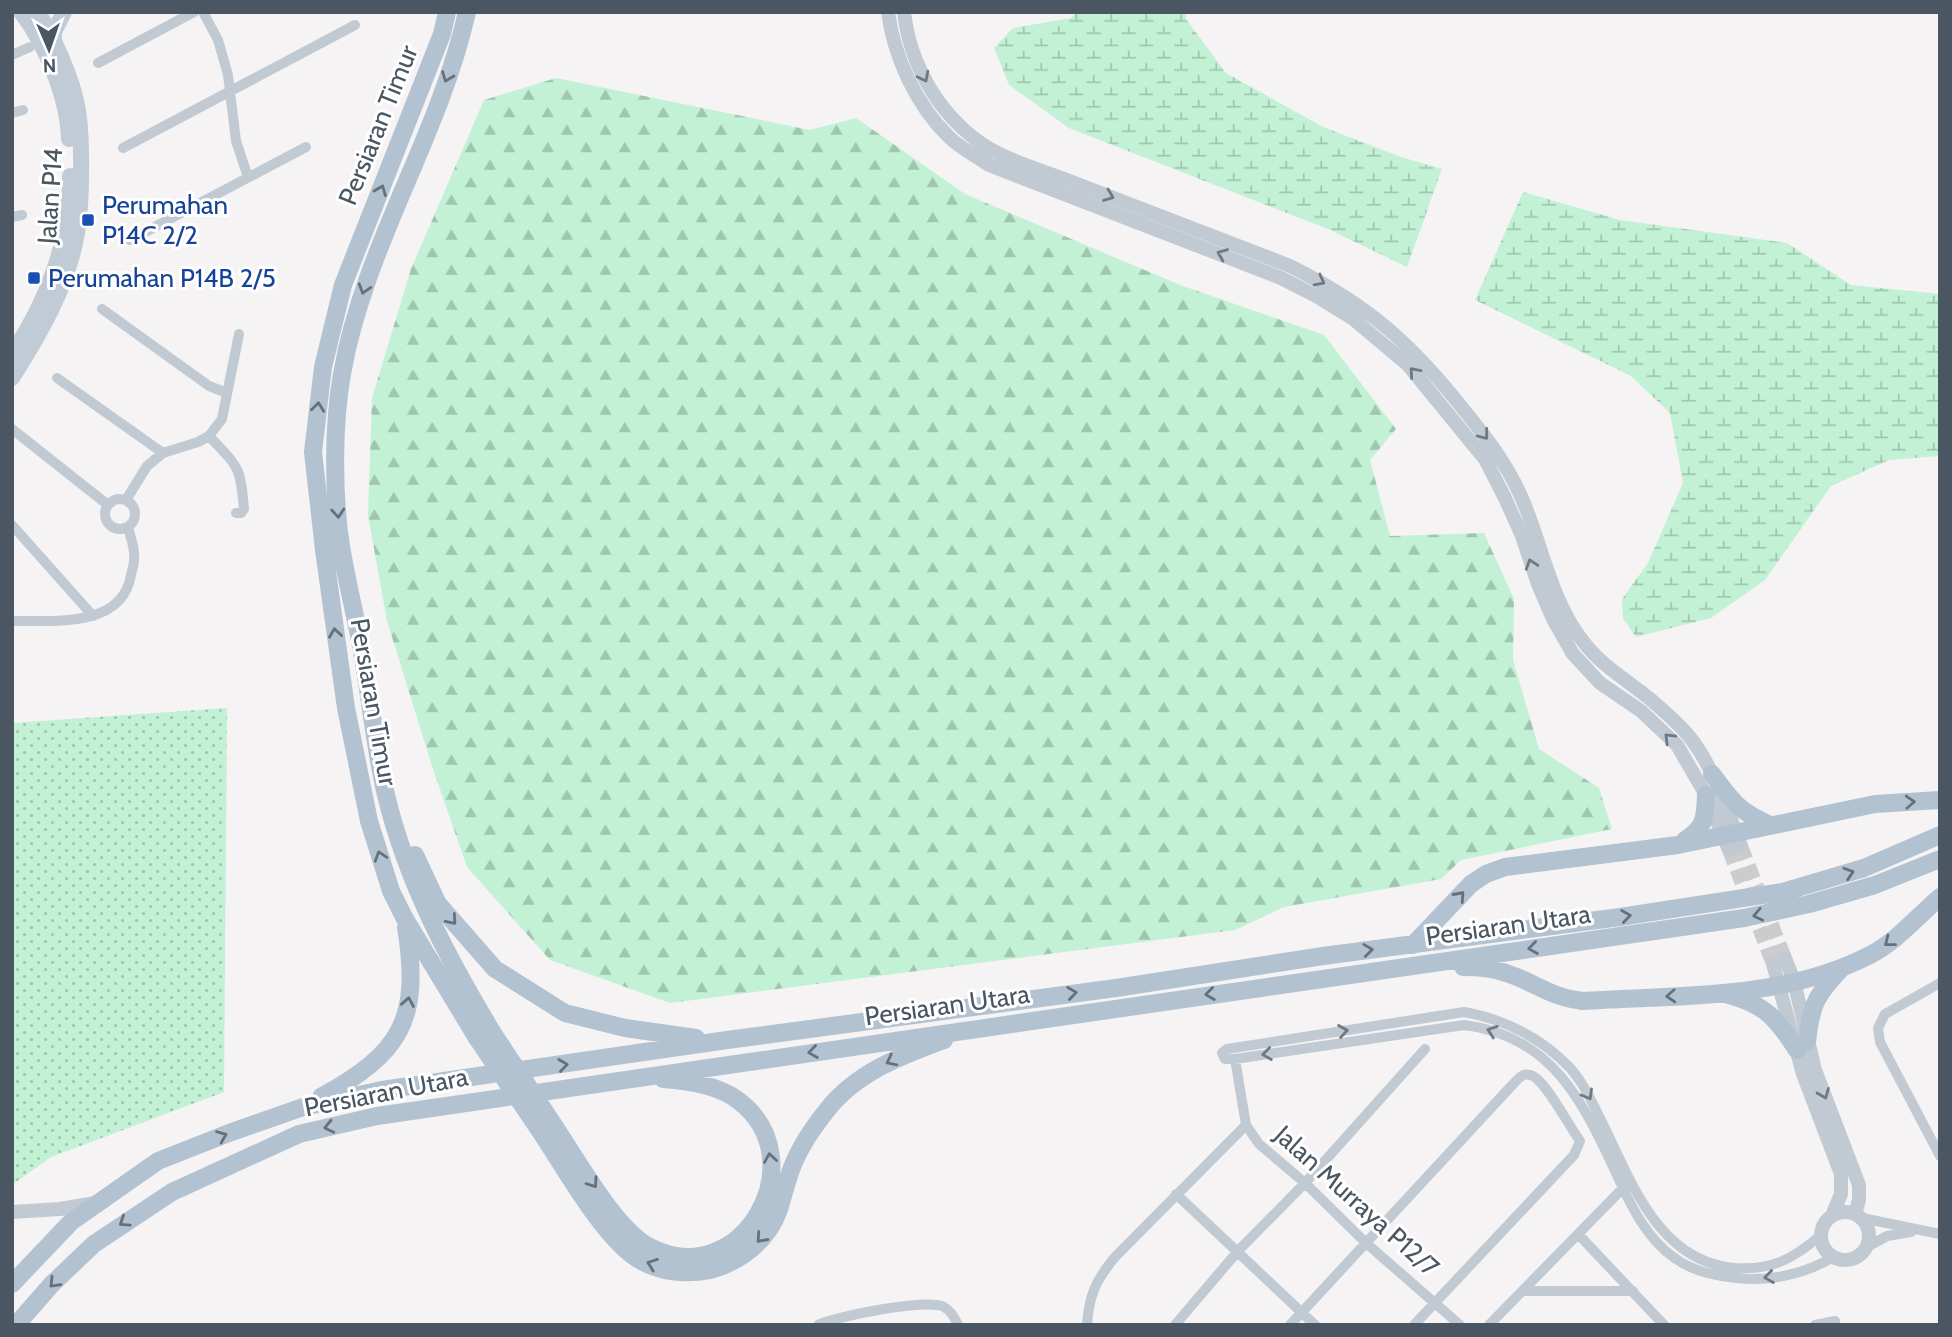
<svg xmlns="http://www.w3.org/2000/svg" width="1952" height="1337" font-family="Cabin,sans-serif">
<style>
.grass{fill:url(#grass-dots)}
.forest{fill:url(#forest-firs)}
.wetland{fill:url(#wetland-marsh)}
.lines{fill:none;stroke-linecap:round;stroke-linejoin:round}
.tertiary-tunnel{stroke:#caccce;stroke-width:14;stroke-dasharray:14 7;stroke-linecap:butt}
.minor{stroke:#c1cad2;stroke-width:10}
.tertiary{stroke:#c1cad2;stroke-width:14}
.secondary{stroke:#c1cbd6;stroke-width:16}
.primary{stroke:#b3c2d1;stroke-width:18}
.primary-bridge{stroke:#b3c2d1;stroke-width:18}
.oneway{stroke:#64717d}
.oneway2{stroke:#6e7983}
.transit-dot{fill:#1a4fb4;stroke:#fff;stroke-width:2.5}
.labels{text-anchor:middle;stroke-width:6;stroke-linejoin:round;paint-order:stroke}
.street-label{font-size:26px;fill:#4a5661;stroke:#fff}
.transit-label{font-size:26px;fill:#164399;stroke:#fff;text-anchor:start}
</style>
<defs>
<pattern id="grass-dots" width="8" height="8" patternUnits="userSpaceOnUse" patternTransform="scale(1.75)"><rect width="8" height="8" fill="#c3f1d5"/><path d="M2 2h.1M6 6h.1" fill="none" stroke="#a0c6b0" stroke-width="1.8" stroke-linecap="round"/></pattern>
<pattern id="forest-firs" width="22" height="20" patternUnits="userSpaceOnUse" patternTransform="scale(1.75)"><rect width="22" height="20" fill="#c3f1d5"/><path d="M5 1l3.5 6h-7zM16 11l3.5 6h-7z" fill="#a0c6b0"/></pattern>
<pattern id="wetland-marsh" width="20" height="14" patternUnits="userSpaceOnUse" patternTransform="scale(1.75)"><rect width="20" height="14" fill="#c3f1d5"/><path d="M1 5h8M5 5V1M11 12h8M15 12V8" fill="none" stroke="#a0c6b0"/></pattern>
</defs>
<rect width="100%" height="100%" fill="#f5f3f3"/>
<path class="grass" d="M227,708l-3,384 -173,65 -39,28v-462z"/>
<path class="forest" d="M556,78l254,52 46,-12 109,76 215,91 144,50 72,94 -26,31 20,76 94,-3 30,66 -1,61 26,89 60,39 13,41 -151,31 -20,19 -157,28 -49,23 -565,73 -120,-43 -83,-93 -35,-101 -45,-145 -19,-106 4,-117 39,-129 73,-169z"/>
<path class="wetland" d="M1077,12h108l1,7 40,54 97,54 78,30 41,12 -35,98 -79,-38 -259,-101 -60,-43 -15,-37 19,-20 58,-10z
M1523,192l97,28 167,23 64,42 89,9v162l-51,4 -58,26 -66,94 -54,38 -75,19 -13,-19 -1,-19 26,-36 35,-80 -13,-70 -39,-37 -156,-76z"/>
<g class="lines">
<path class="tertiary-tunnel" d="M1741,846l44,112
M1729,850l44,114"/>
<path class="minor" d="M203,12l15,28 10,35 8,66 12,36
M12,55l18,-8
M98,63l96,-51
M12,113l11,-3
M123,148l232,-123
M12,217l10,-2
M130,240l176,-93
M102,309l107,77 18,7
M57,378l106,75
M12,429l96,76
M209,436c30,32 31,29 35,73l-3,4h-5
M105 514a15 15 0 1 1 30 0a15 15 0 1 1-30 0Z
M126,500l21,-34 16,-13 35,-11 11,-6 13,-17 17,-85
M12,525l81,91
M12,621c41,-1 110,8 119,-46 2,-7 4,-15 3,-21 0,-9 -4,-18 -6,-27
M1940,983l-55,31 -7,14 2,14 60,114
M1235,1059l11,66 13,19 46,39 61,60 94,82
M1176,1194l139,131
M1862,1218l78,16
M1578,1234l86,91
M1821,1235c-28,24 -48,35 -86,33 -80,-6 -106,-94 -137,-154 -8,-16 -16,-33 -28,-46 -28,-30 -66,-49 -106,-56l-237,37 -5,4 3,6h10l229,-34c88,11 118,75 152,148 14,31 30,66 60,86 17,12 40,17 60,19 32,4 70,-4 97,-21
M1867,1247l20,-11 24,-4
M1523,1291h110
M818,1325c19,-9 110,-27 126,-18 7,4 11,11 14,18
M1087,1325c2,-30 9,-45 28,-68l131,-132
M1175,1325l63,-74 67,-68 120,-134
M1290,1325l225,-243c4,-4 8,-9 15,-7 14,2 40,53 50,66l-6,14 -160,170
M1489,1325l137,-140
M1815,1325l20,-4"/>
<path class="tertiary" d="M888,12c6,45 28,93 61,125 11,11 27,19 40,28l292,113 37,19 34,21 56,47 67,82 10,12 20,39 17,38 16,48 15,35 20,35 27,29 41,28 36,34 29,50 23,55
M904,12c6,52 33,99 75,130 22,17 71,31 98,42 71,27 142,54 213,82 78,39 121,77 174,144 22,27 42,53 56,84 22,48 29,103 62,146 20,27 44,39 68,59 14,12 31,26 42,41 23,31 35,70 49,106
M1785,958l9,23 21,89 44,115v15l-4,14
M1773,964l30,110 38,100v20l-9,22
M1821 1236a24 24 0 1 1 48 0a24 24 0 1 1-48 0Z
M12,1212l48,-3 36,-6"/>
<path class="secondary" d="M21,12c25,33 47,86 48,127
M54,46v-14l10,-20
M12,354c35,-52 59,-115 58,-178
M12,378c28,-44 56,-92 65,-145 5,-30 6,-99 0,-128 -5,-26 -24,-71 -40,-93"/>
<path class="primary" d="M447,12l-5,22 -99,251 -20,82 -10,85 11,98 22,158 23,113 22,70 14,28 72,119
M467,12c-28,125 -103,235 -125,362 -9,50 -9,121 -1,172 5,32 13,63 19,95 10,51 14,104 26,154 21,87 62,164 108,240
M1712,774c20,27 26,37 58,51
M1684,841c21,-14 21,-21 22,-46
M415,855l23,49 57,65 70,44 60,15 71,10
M1413,945l58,-61 15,-10 19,-7 173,-22 197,-41 65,-4
M1463,967c15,0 29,1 43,6 29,9 43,24 76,28 96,-6 201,-1 288,-46 27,-14 48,-39 70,-58
M1729,995c37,10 48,24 68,55
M1807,1042c4,-36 8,-46 34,-73
M321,1097c80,-44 100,-77 85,-170
M555,1127c23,34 61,103 95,120 91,47 167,-86 89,-146 -20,-16 -51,-20 -76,-22
M538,1128c24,35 65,110 100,131 20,13 48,16 72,11 24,-6 46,-21 60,-42 10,-15 12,-31 18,-49 7,-25 23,-49 39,-69 30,-38 74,-54 117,-70
M12,1284l59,-62 87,-61 71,-28 74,-26 79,-17 345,-50 389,-52 207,-32 297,-39 163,-25 81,-24 76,-33
M16,1325l36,-41 42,-40 78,-52 127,-58 78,-18 1367,-198 65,-14 66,-19 65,-26"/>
<path class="primary-bridge" d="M494,1035l61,92
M477,1038l61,90"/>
</g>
<defs><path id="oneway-chevron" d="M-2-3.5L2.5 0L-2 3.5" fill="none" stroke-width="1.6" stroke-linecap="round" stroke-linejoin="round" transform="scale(1.75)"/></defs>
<g class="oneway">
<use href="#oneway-chevron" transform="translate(447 77) rotate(111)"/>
<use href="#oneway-chevron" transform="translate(381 190) rotate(-68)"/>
<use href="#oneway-chevron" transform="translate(364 289) rotate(107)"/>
<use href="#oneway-chevron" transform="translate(318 407) rotate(-83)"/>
<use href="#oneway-chevron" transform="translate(338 513) rotate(86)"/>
<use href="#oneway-chevron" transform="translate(335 633) rotate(-98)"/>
<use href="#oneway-chevron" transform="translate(1910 802) rotate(-3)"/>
<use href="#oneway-chevron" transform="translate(380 856) rotate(-108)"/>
<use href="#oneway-chevron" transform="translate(1849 873) rotate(-18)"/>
<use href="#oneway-chevron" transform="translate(1460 896) rotate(-48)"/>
<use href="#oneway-chevron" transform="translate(1758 915) rotate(168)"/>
<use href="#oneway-chevron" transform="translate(1626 916) rotate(-8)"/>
<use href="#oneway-chevron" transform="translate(452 920) rotate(49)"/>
<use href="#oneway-chevron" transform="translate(1889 942) rotate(142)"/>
<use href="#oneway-chevron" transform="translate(1533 948) rotate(172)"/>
<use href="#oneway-chevron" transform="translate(1368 950) rotate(-7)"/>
<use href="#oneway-chevron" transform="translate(1072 993) rotate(-8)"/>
<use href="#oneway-chevron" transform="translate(1210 994) rotate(172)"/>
<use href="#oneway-chevron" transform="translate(1671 996) rotate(177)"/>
<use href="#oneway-chevron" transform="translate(408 1002) rotate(-80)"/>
<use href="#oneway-chevron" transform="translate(813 1052) rotate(172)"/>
<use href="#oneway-chevron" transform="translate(891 1061) rotate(153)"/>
<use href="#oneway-chevron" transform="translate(563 1065) rotate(-8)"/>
<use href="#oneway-chevron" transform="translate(329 1127) rotate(167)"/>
<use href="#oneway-chevron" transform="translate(222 1136) rotate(-22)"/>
<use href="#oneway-chevron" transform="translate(770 1158) rotate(-99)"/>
<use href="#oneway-chevron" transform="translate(593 1183) rotate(55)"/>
<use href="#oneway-chevron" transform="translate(124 1222) rotate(146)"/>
<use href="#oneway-chevron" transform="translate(761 1238) rotate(132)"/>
<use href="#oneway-chevron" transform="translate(652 1264) rotate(-160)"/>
<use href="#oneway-chevron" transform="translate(54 1283) rotate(134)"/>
</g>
<g class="oneway2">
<use href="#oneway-chevron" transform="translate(924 77) rotate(63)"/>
<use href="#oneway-chevron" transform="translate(1109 196) rotate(21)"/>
<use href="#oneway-chevron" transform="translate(1222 254) rotate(-158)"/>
<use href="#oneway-chevron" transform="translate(1320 281) rotate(28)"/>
<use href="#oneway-chevron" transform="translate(1414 372) rotate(-131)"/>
<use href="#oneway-chevron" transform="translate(1484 435) rotate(52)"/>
<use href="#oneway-chevron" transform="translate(1531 564) rotate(-108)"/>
<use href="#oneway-chevron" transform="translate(1669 738) rotate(-135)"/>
<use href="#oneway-chevron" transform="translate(1343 1031) rotate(-9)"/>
<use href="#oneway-chevron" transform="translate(1492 1031) rotate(-161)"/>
<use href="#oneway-chevron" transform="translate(1267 1054) rotate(172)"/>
<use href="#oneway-chevron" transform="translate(1824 1094) rotate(68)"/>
<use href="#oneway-chevron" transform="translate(1588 1095) rotate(60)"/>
<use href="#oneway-chevron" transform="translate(1769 1277) rotate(172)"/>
</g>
<g class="transit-dot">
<rect x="81" y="213" width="14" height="14" rx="3.5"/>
<rect x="27" y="271" width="14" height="14" rx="3.5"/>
</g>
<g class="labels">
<g class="street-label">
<text transform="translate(378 125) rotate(-68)" y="9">Persiaran Timur</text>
<text transform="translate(50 196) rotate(-86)" y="9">Jalan P14</text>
<text transform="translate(374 702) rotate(80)" y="9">Persiaran Timur</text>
<text transform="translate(1508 925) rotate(-8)" y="9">Persiaran Utara</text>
<text transform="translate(947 1005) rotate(-8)" y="9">Persiaran Utara</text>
<text transform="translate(386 1092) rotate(-11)" y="9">Persiaran Utara</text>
<text transform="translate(1357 1201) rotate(42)" y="9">Jalan Murraya P12/7</text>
</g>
<g class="transit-label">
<text x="102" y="214">Perumahan<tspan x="102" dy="30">P14C 2/2</tspan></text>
<text x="48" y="287">Perumahan P14B 2/5</text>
</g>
</g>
<rect width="1952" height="1337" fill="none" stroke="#4a5661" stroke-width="28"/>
<g transform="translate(49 49) rotate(178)" stroke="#ffffff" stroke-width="5" paint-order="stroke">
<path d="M0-5L12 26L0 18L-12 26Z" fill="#4a5661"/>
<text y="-10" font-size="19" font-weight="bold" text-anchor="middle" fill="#4a5661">N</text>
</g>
</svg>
